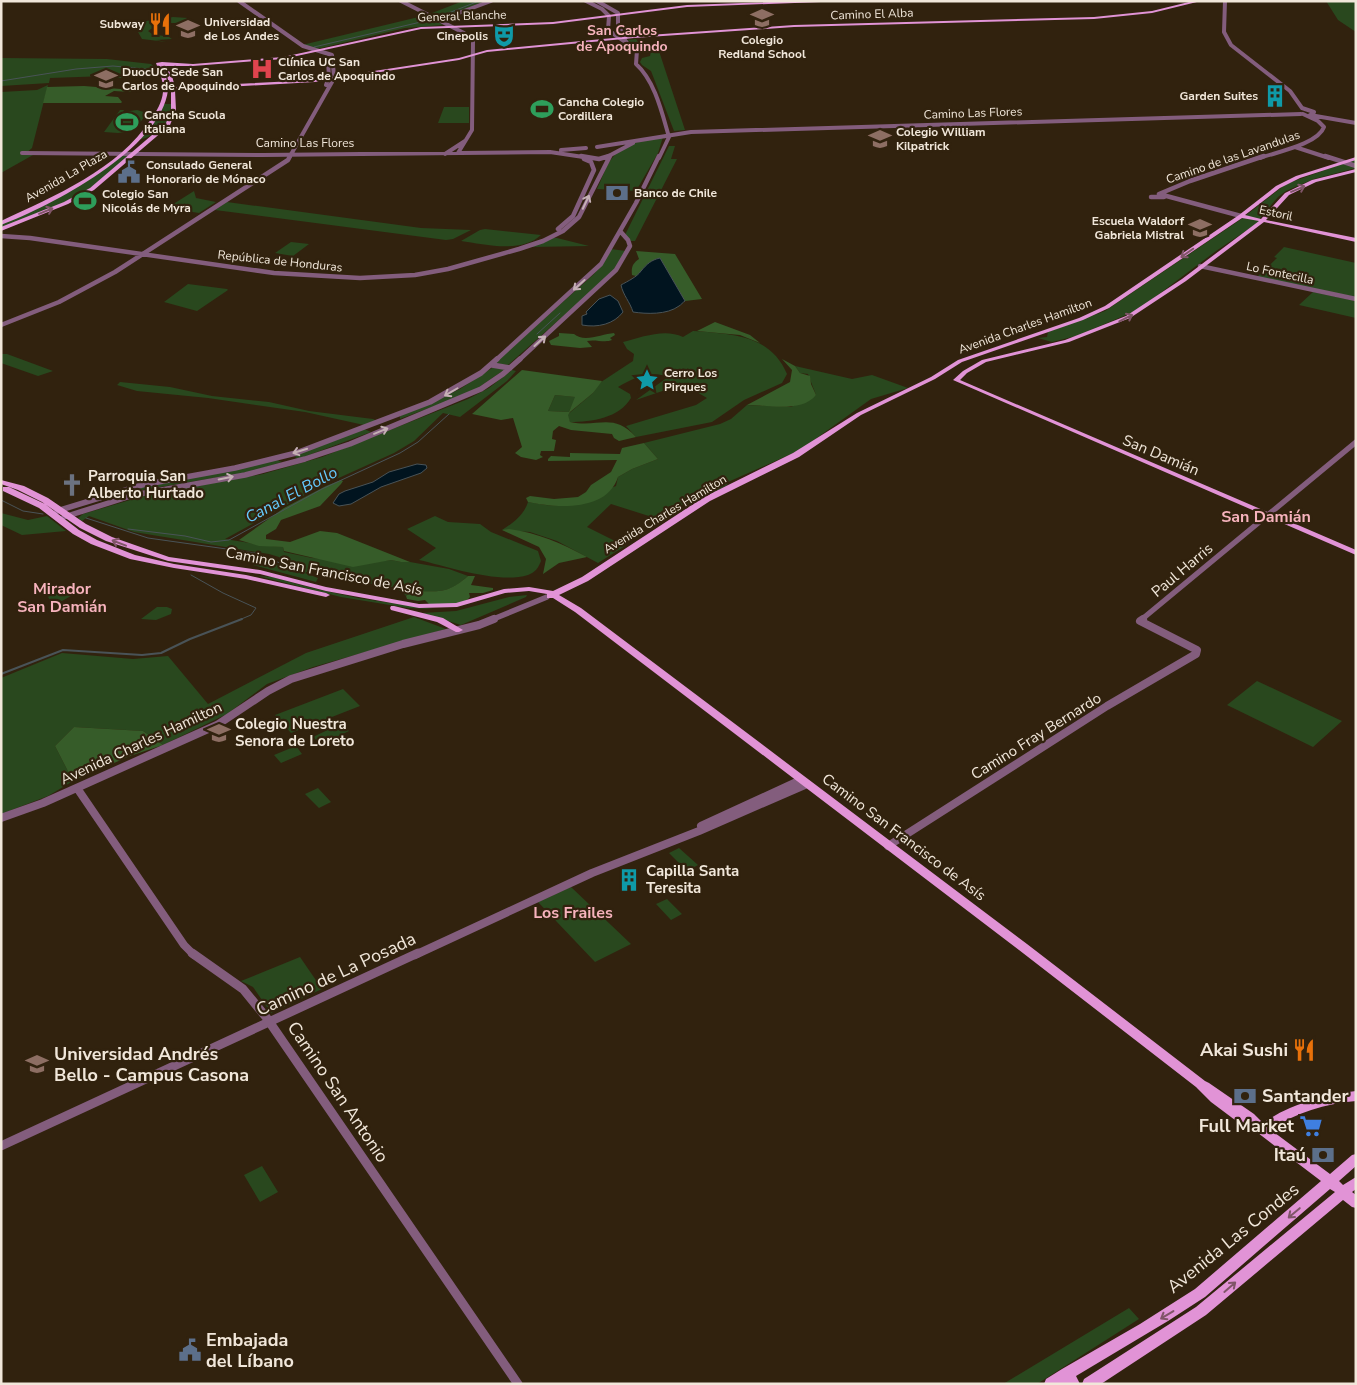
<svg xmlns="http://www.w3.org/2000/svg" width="1357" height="1385" font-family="'Nunito Sans',sans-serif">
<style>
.green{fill:#29481e}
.forest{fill:#365c29;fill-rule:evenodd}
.water{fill:#01141f;stroke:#495357}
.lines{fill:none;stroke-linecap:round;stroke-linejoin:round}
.stream-far1{stroke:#495357;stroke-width:1}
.stream{stroke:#495357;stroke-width:2}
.minor-far4{stroke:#835d7d;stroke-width:4}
.minor-far3{stroke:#835d7d;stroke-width:4.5}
.minor-far2{stroke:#835d7d;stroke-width:5.5}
.minor-far1{stroke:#835d7d;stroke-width:8}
.minor{stroke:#835d7d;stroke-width:9}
.major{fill:#e193d6;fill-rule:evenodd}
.oneway{stroke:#805568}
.oneway2{stroke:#c5b0b5}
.labels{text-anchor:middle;stroke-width:4.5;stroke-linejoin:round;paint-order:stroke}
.far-street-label{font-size:12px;fill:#f1e7da;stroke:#31220e}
.far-poi-label{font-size:12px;font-weight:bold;fill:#f1e7da;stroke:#31220e;text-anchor:start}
.far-neighbourhood-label{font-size:14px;font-weight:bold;fill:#f7b3bd;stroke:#31220e}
.street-label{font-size:15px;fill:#f1e7da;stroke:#31220e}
.poi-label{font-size:15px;font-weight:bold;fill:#f1e7da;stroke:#31220e;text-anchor:start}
.water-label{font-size:16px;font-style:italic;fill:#65cbfe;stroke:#31220e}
.neighbourhood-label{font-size:16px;font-weight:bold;fill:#f7b3bd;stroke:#31220e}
.near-street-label{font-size:18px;fill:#f1e7da;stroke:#31220e}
.near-poi-label{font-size:18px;font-weight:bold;fill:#f1e7da;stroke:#31220e;text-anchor:end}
</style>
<rect width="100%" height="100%" fill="#31220e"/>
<path class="green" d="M463,1h22l-40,16h-4l-9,-4z
M1326,1h30v31l-18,-12z
M427,15l16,10 -38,3 -88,21 -15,-4z
M173,17l15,1 -8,5h-26l3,2 -9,6 4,3 17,3 3,2 -16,1 11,2 -25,-3 -4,-7 1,-2 -6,-7z
M636,39c4,7 14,7 21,6l28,85 -11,1 -23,-60 -9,-6 -2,-3 2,-4 8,-2 1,-5 -10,-2 -14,-9z
M1,58l106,1 44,5 8,7 -16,1 4,4h-22l-2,2h-7l1,-2 -12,3 2,-3 -57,2 -1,5 -48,3z
M48,85l-16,63 -7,6 8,1 -32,18v-81l36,-2z
M164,104h7c0,4 0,8 -1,12 -4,9 -20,23 -30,23l17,-22z
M444,107h25v16h-31z
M120,110h4l-1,2 14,-2 10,3 -13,18 -16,2 -14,-1z
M663,137l-5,16 -22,38 -39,-2c5,-10 9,-24 16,-32 12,-15 35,-17 52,-20v2z
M669,146h6l-4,13h6l-42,82h-4l-6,-6z
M123,155h8l-43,35 -25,13 -62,25v-4l61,-29z
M1356,159v9l-42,11 -28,12 -8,6 -18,21 -1,4 -43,29 -78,59 -62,26 -24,6 -14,-4 9,-1 1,-5 57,-21 135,-91 46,-36z
M194,191l2,7 20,4 -17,11 -32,-5z
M227,202l194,26 50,2 -18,9 -7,1 -231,-30z
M485,229l56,6c-20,19 -57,9 -80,6l19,-11z
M552,238h5l32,8 -59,1z
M291,242l18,2 -16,12 -18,-3z
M1284,247l72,16v34l-99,-20 20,-19 -3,-1z
M611,249l15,2 -12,20 -106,94 -13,-2 98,-88 10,-11z
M188,284l39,5 1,1 -31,21 -33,-9z
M1313,292l43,9v17l-57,-13z
M693,331c38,3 77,3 94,43l-5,9 -38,17 -32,22 -76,15 -10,-11 70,-21 11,-7 -24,-14 -47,16 32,-23c-16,-7 -35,1 -50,10l12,7 1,4c-12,20 -39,24 -61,24l-3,-7 26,-22 5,-9 35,-23 1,-7 -7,-5 -4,-7c19,-5 42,-14 60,-5z
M1,354h6l46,17 -15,5 -37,-13z
M795,366l57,13 20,-4 36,13 -37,11 -71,51 -72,32 -1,3c-18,10 -37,23 -58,21l-10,10 -7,1 -41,-13 -24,23 38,19 -27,17 -41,-22 -27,-9 -28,-2c11,-7 22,-15 26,-28l17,3 18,1 53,-20 2,-9 14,-8 26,-10 -14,-16 76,-19 11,-5 16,-14 44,2 25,-12 -8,-21 -8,-1z
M492,368h11l1,2 -32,22 -72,27v-3l60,-27z
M512,370l4,1 -9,10 -47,36 -17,-4 -29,28 -20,12 -73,33 -96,53c19,3 38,7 58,8l1,5 28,6 63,4 16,-2 10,2h9l39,7 19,7c-21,19 -29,15 -56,15l-6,5c-10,-14 -41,-11 -56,-15 -5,-1 -10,-5 -14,-7l3,-4 -25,-2 -9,5 13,5 -2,4 -63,-17 7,-5 17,5 6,-3 -4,-5 -10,-3 -135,-22 -45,-16 -7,5 -4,-3 5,-4 64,-19 116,-21 59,-17 146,-58 21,-11z
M120,382l50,5 42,9 57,6 40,9 64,8 4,2 -13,4 -59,-13 -97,-14 -71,-7 -20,-6z
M555,395l21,2 -7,15 -21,-1z
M364,429l7,3 -73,27 -5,-4z
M277,460l5,2 -33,10 -113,19v-3z
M1,513l27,7 19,-4 19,15 -44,4 -21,-10z
M435,516l13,6 32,2 11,8 47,19 3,10c-3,7 -5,11 -13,14 -29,9 -79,-8 -109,-15l17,-12 -29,-19z
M258,576l14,1 40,11 46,10 75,11 -25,-1 -67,-11z
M59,589l11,1 1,6 -9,5 -12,-1 -2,-3 4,-5z
M527,595l-1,2 -65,28 -39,-12 34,-2 53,-14z
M157,607h10l5,2 -1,5 -15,6 -15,-1z
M414,617l32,12 -133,38 -46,17 -40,30 -64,31 -20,-14 -69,-4 -19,19 18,35 -25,15 -47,18v-136l61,-25 71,6 35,-3 40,48 98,-51z
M1257,681l85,40 -29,26 -86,-42z
M343,689l17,17 -69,27 -16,-18z
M340,724l9,7 -28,13 -8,-7z
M296,746l6,8 -21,9 -7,-8z
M318,788l13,14 -12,6 -14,-14z
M679,848l19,17 -11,6 -18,-18z
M571,887l60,57 -36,18 -57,-60z
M667,899l15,15 -11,6 -15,-16z
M300,957l22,32 -51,24 -18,-26 -12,-6z
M262,1166l16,26 -18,10 -16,-27z
M1129,1308l10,11 -102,65h-34z"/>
<path class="forest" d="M84,86l49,4 -2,2 -17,-1 -9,5 13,1 4,5 -1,1h-78l4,-16z
M636,251l39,3 27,45 -17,2 -25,-43c-12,2 -15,11 -24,18l-4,-1c-1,-8 1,-12 7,-16z
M715,322l35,13 10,8 -20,-8 -43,-4z
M559,333l15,1c10,9 28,0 40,-1l1,2 -5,3 2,2c-7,3 -17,-1 -25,1l5,6 -12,1 -29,-3 -2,-4 10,-5z
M782,359l13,7 5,7 10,3 1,8 5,11c-14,18 -48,10 -69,10l43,-23 2,-12z
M522,370l80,11 -9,12 -23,19 -2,3 2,7c29,6 43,-10 66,15l-17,4 -5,-3 -2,-4 -41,-4 -12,-4 -6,5 -1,8 4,1 -2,11h-13l-1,4 3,2 -7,3 -15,-3 -6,-4 7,-6 -9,-29 -12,2 -29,-6zM555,395l20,2 -6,15 -21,-1z
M644,443l14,16 -26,10 -14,8c-11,35 -62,31 -90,25l-2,-4 4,-2 24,3 24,-2 8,-5 5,-7 20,-13 6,-12 -69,1v-2l3,-3 19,1v-4l50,1 2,-6z
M341,480l2,1 -2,3 -21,22 -39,14 -5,9 -10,6v4l24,3 30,-11 17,2 73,29h-9l-10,-2 -38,7 -69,-16 -1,-4 -24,-1 -20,-6 45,-32 42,-22z
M509,529c29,4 52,14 78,28l-28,6 -16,11 3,-15 -7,-12 -37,-17z
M468,576h7l-4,9 22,3v2l-10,3h-14l1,4c-8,10 -28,7 -40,8l-5,-5 -7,1 -11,-2 -1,-3 6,-5c27,0 34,4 56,-15z
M74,727l69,4 20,14 -33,11 -57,25 -18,-35z"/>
<path class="water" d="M660,258l25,43c-2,1 -4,4 -6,5 -12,9 -33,8 -46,6 -3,-10 -10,-17 -12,-27 7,-4 16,-8 20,-14 6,-7 10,-11 19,-13z
M610,295l8,6 5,11c-9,12 -25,16 -41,13v-9l5,-2 -1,-2 13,-13z
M417,464l9,1 1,3 -6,5 -40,14 -30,17 -12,2 -6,-3 6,-9 6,-3 28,-9 16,-10z"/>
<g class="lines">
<path class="stream-far1" d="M446,14l33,-13
M314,47l111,-26
M1,81l75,-12 37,-3 42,4
M537,334l23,-21
M1,500l22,11 20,3
M86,518l62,20 107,15 25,10
M128,529l57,7 26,6 18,-2 93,-51 78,-36 18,-11 31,-28
M191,575l32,18 33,15 -5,7 -12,5"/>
<path class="stream" d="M1,674l62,-24 79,5 19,-2 29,-14 52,-20"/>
<path class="minor-far4" d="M239,1l64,45 29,9 2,21 -2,6 -43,76
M401,1l63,32 9,8 -1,89 -14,23
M586,1l16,8 7,7 -1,14 29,20 -1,14c19,17 26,49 33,73l-10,21
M597,1l21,12v14l9,9 -3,3 4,5
M1225,1l-1,31 7,13 59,46 12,17 12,4 -1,2
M440,20l51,-19
M326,85l3,-8 -1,-16
M1310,115l46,8
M597,147l94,-15 610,-18
M1295,147l34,11
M561,150l25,-2
M22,153l241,2 287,-3 40,6
M445,154l20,-13
M605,158l28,-15
M1260,158c17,-6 58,-14 64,-31l-6,-6 -15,-7"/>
<path class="minor-far3" d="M581,156l18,3 10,-3
M1325,156l31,10
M1159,194l31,-13 74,-25
M1159,194l82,22
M1151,197h13
M558,229l15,-13 21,-46 -3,-8 -7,-3
M1,236l29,2 244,35 86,5 55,-3 33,-6 71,-20 24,-8 20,-10 16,-14 31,-61
M1200,266l156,33
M1,325l58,-23 56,-30 173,-112 2,-4
M496,360l105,-96 35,-61 23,-47
M519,360l97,-90 14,-24 -2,-6 -8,-9"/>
<path class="minor-far2" d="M492,365l18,3
M57,511l85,-26 93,-17 61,-15 134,-51 51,-29 16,-14
M64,517l70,-22 111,-20 60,-16 45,-15 131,-55 22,-15 17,-15
M491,620l56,-23
M1141,620l215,-178"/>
<path class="minor-far1" d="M77,788l107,157 10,10
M1,818l42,-15 174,-78 51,-34 23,-12 112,-35 76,-19 15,-6
M701,826l100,-46
M888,846l219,-140 89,-52 1,-4 -57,-29 3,-2
M415,955l177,-82 107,-42 108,-47"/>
<path class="minor" d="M192,953l51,36 23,28 252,367
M1,1146l417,-193"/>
<path class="major" d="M800,1h47l-160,6 -134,17 -132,5 -138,30 -90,7h-27l6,10 3,11 140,-7 144,-22 28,-8 147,-14 160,-11 300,-8 58,-6 41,-10h8l-49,12 -58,6 -300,8 -160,11 -147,14 -28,8 -144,22 -140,8 1,20 -6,15 -76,65 -26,14 -67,27v-4l63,-25 26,-14 76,-65 5,-13v-20h-3c-7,59 -117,116 -167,135v-4c53,-25 117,-51 150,-102 6,-8 11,-17 12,-27 1,-11 -4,-20 -7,-29l6,-1 31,2 90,-7 138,-30 132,-5 134,-17zM161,65l6,11 3,11 -2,1 -2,-12z
M1356,157v3l-56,18 -20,10 -35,27 16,4 24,-26 27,-13 44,-11v3l-40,10 -27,13 -23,25 90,18v4l-92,-20 -78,59 -56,37 -61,24 -83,20 -19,11 -7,7 396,170v5l-403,-175 10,-9 19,-11 83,-20 61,-24 56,-37 77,-58 -17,-3 -133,90 -26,12 -121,42 -27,17 -74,36 -62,42 -89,44 -122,80 -29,14 22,13 446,336 178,137 4,2 45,31 9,9c27,-19 60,-28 93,-32v10c-31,3 -60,11 -85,29l59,44 22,-19 4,-1v12l-17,15 4,4 13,-8v12l-4,3 4,3v13l-4,-1 -9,-7 -137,115 -105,69h-19l2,-5 112,-72 139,-115 -5,-3 -125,108 -37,24 -92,55 4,8h-36l2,-5 16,-10 78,-45 55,-35 126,-108 -63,-48 -15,-7 -32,-24 -15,-15 -177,-137 -444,-338 -22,-14h-6v-4l-18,-3 -24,2 -48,14 -38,1 -93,-17 -66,-17 -92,-13 -62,-20 -26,-13 -38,-26 -24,-12 -17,-6v-4l23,6 24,12 38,26 26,13 57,20 91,13 66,17 93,17 37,-1 48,-14 25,-2 24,4 29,-14 122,-80 89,-44 64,-40 74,-36 27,-17 121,-42 26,-12 134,-91 37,-29 20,-10z
M3,487h6l36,17 34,26 18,10 38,15 39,9 72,11 80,18 4,2 -4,2 -80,-18 -72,-11 -44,-9 -39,-15 -18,-10 -34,-26 -36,-17z
M391,606h3l49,12 20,12 -4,2h-3l-19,-10 -46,-12 -1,-2z"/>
</g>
<defs><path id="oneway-shaft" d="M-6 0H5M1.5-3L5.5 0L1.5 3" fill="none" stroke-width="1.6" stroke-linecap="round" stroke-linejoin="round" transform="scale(1.25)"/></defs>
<g class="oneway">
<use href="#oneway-shaft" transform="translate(1298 189) rotate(-23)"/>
<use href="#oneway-shaft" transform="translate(46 211) rotate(-22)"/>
<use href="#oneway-shaft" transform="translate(1187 253) rotate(145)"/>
<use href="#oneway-shaft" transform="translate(1126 318) rotate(-27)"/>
<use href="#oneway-shaft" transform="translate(119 543) rotate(-159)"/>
<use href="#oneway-shaft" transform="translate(1294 1213) rotate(140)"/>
<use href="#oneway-shaft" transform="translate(1230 1287) rotate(-41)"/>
<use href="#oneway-shaft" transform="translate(1167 1315) rotate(149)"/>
</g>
<g class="oneway2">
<use href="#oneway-shaft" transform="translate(586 202) rotate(-65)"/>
<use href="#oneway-shaft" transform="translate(579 285) rotate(138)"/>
<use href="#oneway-shaft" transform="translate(540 341) rotate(-42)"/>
<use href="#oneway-shaft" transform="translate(451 392) rotate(150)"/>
<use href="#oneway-shaft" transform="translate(381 431) rotate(-22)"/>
<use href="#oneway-shaft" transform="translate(300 451) rotate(163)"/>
<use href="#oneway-shaft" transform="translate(226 478) rotate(-11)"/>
</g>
<defs>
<symbol id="school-bare" viewBox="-9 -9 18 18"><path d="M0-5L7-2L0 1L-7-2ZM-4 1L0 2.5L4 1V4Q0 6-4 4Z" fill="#8d6e63" stroke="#31220e" stroke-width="2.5" paint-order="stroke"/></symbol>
<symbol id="restaurant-bare" viewBox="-9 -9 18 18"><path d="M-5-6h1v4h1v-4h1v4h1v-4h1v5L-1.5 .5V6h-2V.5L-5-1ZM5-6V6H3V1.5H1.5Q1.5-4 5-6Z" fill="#e8710a" stroke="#31220e" stroke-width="2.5" paint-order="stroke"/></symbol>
<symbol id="university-bare" viewBox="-9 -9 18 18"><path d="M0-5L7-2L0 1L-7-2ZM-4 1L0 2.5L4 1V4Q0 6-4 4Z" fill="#8d6e63" stroke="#31220e" stroke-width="2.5" paint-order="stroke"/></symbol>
<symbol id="theatre-bare" viewBox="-9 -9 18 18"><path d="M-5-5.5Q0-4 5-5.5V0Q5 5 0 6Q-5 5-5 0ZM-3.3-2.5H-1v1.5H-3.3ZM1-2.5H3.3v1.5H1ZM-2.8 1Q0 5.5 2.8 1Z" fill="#0f9aa8" stroke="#31220e" stroke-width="2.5" paint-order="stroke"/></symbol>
<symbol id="hospital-bare" viewBox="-9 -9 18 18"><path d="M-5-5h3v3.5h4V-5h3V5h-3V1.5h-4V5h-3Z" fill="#e0444e" stroke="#31220e" stroke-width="2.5" paint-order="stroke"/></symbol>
<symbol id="building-bare" viewBox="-9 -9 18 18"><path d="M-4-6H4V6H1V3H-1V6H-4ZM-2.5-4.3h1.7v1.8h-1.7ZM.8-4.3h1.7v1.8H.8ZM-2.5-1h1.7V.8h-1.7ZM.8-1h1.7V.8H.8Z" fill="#0f9aa8" stroke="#31220e" stroke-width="2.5" paint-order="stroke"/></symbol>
<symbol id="stadium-bare" viewBox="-9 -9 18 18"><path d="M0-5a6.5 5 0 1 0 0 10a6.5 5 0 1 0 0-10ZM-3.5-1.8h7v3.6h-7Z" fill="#2e9e5b" stroke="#31220e" stroke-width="2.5" paint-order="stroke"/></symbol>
<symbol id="civic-bare" viewBox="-9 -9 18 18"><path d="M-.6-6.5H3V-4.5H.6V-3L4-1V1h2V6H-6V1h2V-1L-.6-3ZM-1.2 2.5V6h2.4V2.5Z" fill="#5c6f8a" stroke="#31220e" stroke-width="2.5" paint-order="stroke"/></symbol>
<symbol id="bank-bare" viewBox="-9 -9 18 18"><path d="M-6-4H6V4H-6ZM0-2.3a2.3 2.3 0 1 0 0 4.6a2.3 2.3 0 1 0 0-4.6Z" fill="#5c6f8a" stroke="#31220e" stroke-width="2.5" paint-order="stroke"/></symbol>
<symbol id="sight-bare" viewBox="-9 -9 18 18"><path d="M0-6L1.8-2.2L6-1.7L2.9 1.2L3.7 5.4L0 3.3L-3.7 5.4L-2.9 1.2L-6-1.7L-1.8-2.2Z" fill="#0f9aa8" stroke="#31220e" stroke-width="2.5" paint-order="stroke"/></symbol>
<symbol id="church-bare" viewBox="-9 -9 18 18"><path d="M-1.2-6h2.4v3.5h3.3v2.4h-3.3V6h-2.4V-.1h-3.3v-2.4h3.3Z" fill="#6b7280" stroke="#31220e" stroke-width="2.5" paint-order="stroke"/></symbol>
<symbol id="supermarket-bare" viewBox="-9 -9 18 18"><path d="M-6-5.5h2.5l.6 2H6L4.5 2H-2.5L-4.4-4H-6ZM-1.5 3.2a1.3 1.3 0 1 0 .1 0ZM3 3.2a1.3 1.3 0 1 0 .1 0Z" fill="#3f7fe0" stroke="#31220e" stroke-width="2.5" paint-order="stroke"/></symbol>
</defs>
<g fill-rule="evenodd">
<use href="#school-bare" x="746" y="2" width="32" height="32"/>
<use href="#restaurant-bare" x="144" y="8" width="32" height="32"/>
<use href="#university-bare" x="172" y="13" width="32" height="32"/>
<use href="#theatre-bare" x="488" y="20" width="32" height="32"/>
<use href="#hospital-bare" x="246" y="53" width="32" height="32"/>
<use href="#university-bare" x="90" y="63" width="32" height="32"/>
<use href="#building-bare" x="1259" y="80" width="32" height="32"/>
<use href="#stadium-bare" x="526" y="93" width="32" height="32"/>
<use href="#stadium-bare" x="111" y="106" width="32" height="32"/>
<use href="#school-bare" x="864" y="123" width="32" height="32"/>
<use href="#civic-bare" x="113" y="156" width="32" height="32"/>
<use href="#bank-bare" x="601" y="177" width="32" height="32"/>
<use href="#stadium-bare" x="69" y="185" width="32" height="32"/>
<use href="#school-bare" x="1184" y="212" width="32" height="32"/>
<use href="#sight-bare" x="631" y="364" width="32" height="32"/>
<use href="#church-bare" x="56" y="469" width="32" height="32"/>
<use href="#school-bare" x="203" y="717" width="32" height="32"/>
<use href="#building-bare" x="613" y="864" width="32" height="32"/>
<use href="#restaurant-bare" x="1288" y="1034" width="32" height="32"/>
<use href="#university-bare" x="21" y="1048" width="32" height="32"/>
<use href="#bank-bare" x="1229" y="1080" width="32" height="32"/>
<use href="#supermarket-bare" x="1295" y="1110" width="32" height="32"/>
<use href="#bank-bare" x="1307" y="1139" width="32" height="32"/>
<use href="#civic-bare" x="174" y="1334" width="32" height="32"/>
</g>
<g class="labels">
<g class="far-street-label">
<text transform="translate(872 14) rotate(-2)" y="4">Camino El Alba</text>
<text transform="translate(462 16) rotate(-2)" y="4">General Blanche</text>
<text transform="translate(973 113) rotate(-2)" y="4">Camino Las Flores</text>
<text x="305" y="147">Camino Las Flores</text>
<text transform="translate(1233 157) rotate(-19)" y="4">Camino de las Lavandulas</text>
<text transform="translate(66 176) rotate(-30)" y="4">Avenida La Plaza</text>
<text transform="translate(1276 213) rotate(12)" y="4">Estoril</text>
<text transform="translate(280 261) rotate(6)" y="4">República de Honduras</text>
<text transform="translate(1280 273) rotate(12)" y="4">Lo Fontecilla</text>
<text transform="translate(1025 326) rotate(-20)" y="4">Avenida Charles Hamilton</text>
<text transform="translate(665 514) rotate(-31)" y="4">Avenida Charles Hamilton</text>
</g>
<g class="far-poi-label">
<text x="204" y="26">Universidad<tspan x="204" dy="14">de Los Andes</tspan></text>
<text x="144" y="28" text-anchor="end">Subway</text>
<text x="488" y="40" text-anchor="end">Cinepolis</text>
<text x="762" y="44" text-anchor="middle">Colegio<tspan x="762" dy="14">Redland School</tspan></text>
<text x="278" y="66">Clínica UC San<tspan x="278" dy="14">Carlos de Apoquindo</tspan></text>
<text x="122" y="76">DuocUC Sede San<tspan x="122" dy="14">Carlos de Apoquindo</tspan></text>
<text x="1258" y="100" text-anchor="end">Garden Suites</text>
<text x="558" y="106">Cancha Colegio<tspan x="558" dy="14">Cordillera</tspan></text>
<text x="144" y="119">Cancha Scuola<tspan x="144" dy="14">Italiana</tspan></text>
<text x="896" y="136">Colegio William<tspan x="896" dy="14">Kilpatrick</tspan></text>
<text x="146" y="169">Consulado General<tspan x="146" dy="14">Honorario de Mónaco</tspan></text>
<text x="634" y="197">Banco de Chile</text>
<text x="102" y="198">Colegio San<tspan x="102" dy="14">Nicolás de Myra</tspan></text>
<text x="1184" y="225" text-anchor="end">Escuela Waldorf<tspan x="1184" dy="14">Gabriela Mistral</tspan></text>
<text x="664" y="377">Cerro Los<tspan x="664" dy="14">Pirques</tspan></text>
</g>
<g class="far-neighbourhood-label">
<text x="622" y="35">San Carlos<tspan x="622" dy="16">de Apoquindo</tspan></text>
</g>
<g class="street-label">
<text transform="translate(1161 455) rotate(23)" y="5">San Damián</text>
<text transform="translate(1182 570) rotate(-40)" y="5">Paul Harris</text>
<text transform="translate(324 571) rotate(11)" y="5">Camino San Francisco de Asís</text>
<text transform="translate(1036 736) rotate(-32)" y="5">Camino Fray Bernardo</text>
<text transform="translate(141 743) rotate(-25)" y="5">Avenida Charles Hamilton</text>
<text transform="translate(904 837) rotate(37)" y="5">Camino San Francisco de Asís</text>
</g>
<g class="poi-label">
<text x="88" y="481">Parroquia San<tspan x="88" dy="17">Alberto Hurtado</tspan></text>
<text x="235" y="729">Colegio Nuestra<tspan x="235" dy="17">Senora de Loreto</tspan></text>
<text x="646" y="876">Capilla Santa<tspan x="646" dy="17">Teresita</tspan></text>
</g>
<g class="water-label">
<text transform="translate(291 494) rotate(-28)" y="6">Canal El Bollo</text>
</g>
<g class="neighbourhood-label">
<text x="1266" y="522">San Damián</text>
<text x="62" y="594">Mirador<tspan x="62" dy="18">San Damián</tspan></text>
<text x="573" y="918">Los Frailes</text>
</g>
<g class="near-street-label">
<text transform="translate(336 974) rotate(-25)" y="6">Camino de La Posada</text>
<text transform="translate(338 1092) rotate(56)" y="6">Camino San Antonio</text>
<text transform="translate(1233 1238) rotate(-39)" y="6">Avenida Las Condes</text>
</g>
<g class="near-poi-label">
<text x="1288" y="1056">Akai Sushi</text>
<text x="54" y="1060" text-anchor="start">Universidad Andrés<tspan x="54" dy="21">Bello - Campus Casona</tspan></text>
<text x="1262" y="1102" text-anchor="start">Santander</text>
<text x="1294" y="1132">Full Market</text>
<text x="1306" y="1161">Itaú</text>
<text x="206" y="1346" text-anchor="start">Embajada<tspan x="206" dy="21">del Líbano</tspan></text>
</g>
</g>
<rect width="1357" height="1385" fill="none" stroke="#f1e7da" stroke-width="5"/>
</svg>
